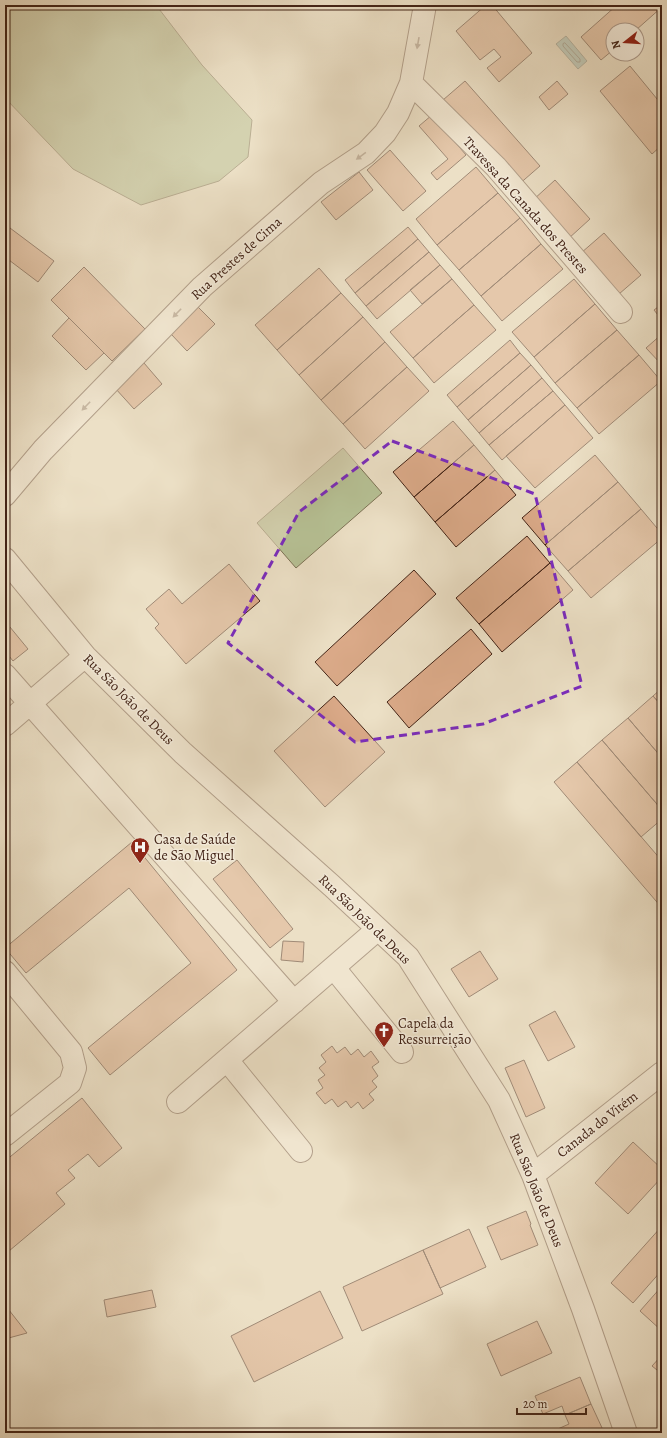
<svg xmlns="http://www.w3.org/2000/svg" width="667" height="1438" font-family="Alegreya,serif">
<style>
.green{fill:#b7c296;stroke:#7d7356}
.water{fill:#99bdb5;stroke:#778076}
.lines{fill:none;stroke-linecap:round;stroke-linejoin:round}
.shore{stroke:#6e7066;stroke-width:1}
.building{fill:#dcab8a;stroke:#432417}
.minor-casing{stroke:#6d5343;stroke-width:24}
.minor{stroke:#f3ebda;stroke-width:22}
.oneway{fill:#9b8878}
.marked{fill:none;stroke:#7b2cbf;stroke-width:3;stroke-dasharray:8 5;stroke-linejoin:round}
.labels{text-anchor:middle;stroke-width:3;stroke-linejoin:round;paint-order:stroke}
.street-label{font-size:14px;fill:#432417;stroke:#f3ebda}
.poi-label{font-size:14px;fill:#432417;stroke:#f3ebda;text-anchor:start}
</style>
<rect width="100%" height="100%" fill="#ece0c6"/>
<filter id="stains"><feTurbulence type="fractalNoise" baseFrequency=".005" numOctaves="4"/><feColorMatrix values="0 0 0 0 .2 0 0 0 0 .09 0 0 0 0 .02 0 0 0 .5 -.17"/></filter>
<radialGradient id="worn" r=".72"><stop offset=".6" stop-color="#630" stop-opacity="0"/><stop offset="1" stop-color="#630" stop-opacity=".3"/></radialGradient>
<path class="green" d="M5,5h151l46,60 50,55 -4,37 -29,24 -78,24 -68,-36 -68,-71z
M343,448l39,45 -86,75 -39,-45z"/>
<path class="water" d="M566,36l21,25 -9,8 -22,-25z"/>
<g class="lines">
<path class="shore" d="M565,43l15,16v3h-3l-14,-16v-2z"/>
</g>
<path class="building" d="M486,5h6l40,48 -33,29 -12,-14 14,-11 -7,-8 -14,11 -24,-29z
M617,5h45v2l-26,23h-23v20l-12,10 -20,-23z
M630,66l32,39v40l-10,9 -52,-63z
M465,81l75,85 -23,20 -74,-86z
M557,81l11,13 -19,16 -10,-13z
M432,115l34,40 -29,25 -6,-7 17,-14 -29,-33z
M390,150l36,41 -23,20 -36,-41z
M476,167l22,26 -61,52 -21,-26z
M359,172l14,18 -37,30 -15,-18z
M555,180l35,39 -22,20 -35,-39z
M498,193l22,25 -61,52 -22,-25z
M520,218l21,26 -60,52 -22,-26z
M408,227l10,12 -63,54 -10,-13z
M10,228l44,33 -16,21 -33,-25v-22z
M604,233l37,42 -22,19 -38,-41z
M418,239l11,13 -63,54 -11,-13z
M541,244l22,25 -61,52 -21,-25z
M429,252l11,13 -63,54 -11,-13z
M440,265l12,14 -30,25 -12,-14z
M84,267l61,62 -33,32 -61,-61z
M319,268l22,25 -64,57 -22,-25z
M452,279l22,26 -61,53 -23,-26z
M574,279l21,25 -61,53 -22,-25z
M341,293l22,24 -64,58 -22,-25z
M595,304l22,26 -62,53 -21,-26z
M662,304v16l-8,-10z
M474,305l22,25 -62,53 -21,-25z
M198,307l17,17 -28,27 -16,-17z
M363,317l22,25 -64,58 -22,-25z
M69,318l35,35 -18,17 -34,-34z
M617,330l22,25 -62,53 -22,-25z
M662,334v31l-16,-17z
M510,340l10,13 -63,54 -10,-12z
M385,342l22,25 -64,57 -22,-24z
M520,353l11,12 -63,55 -11,-13z
M639,355l22,26 -62,53 -22,-26z
M144,363l18,21 -28,25 -19,-21z
M531,365l11,13 -63,55 -11,-13z
M407,367l22,24 -64,58 -22,-25z
M542,378l11,13 -64,54 -10,-12z
M553,391l12,14 -63,55 -13,-15z
M565,405l28,33 -58,50 -29,-32z
M453,421l21,24 -60,52 -21,-25z
M474,445l21,25 -60,52 -21,-25z
M595,455l23,27 -73,63 -23,-27z
M495,470l21,25 -60,52 -21,-25z
M618,482l23,27 -73,62 -23,-26z
M641,509l21,25v4l-71,60 -23,-27z
M527,536l23,27 -71,61 -23,-26z
M550,563l23,27 -71,62 -23,-28z
M229,564l31,37 -74,63 -31,-36 4,-4 -13,-15 23,-20 13,15z
M414,570l22,24 -99,92 -22,-24z
M5,621l23,28 -15,12 -8,-10z
M471,629l21,25 -83,74 -22,-26z
M662,688v18l-9,-10z
M334,696l51,56 -60,55 -51,-56z
M653,696l9,10v52l-34,-40z
M628,718l34,40v52l-60,-70z
M602,740l60,70v9l-21,18 -64,-75z
M577,762l85,99v47l-108,-126z
M132,842l105,128 -127,105 -22,-27 103,-85 -62,-75 -103,85 -21,-25z
M237,860l56,69 -23,19 -57,-69z
M283,941l21,1 -1,20 -22,-2z
M480,951l18,28 -29,18 -18,-28z
M555,1011l20,36 -27,14 -19,-36z
M332,1046l5,7 8,-6 6,8 7,-6 6,8 7,-6 8,11 -7,5 6,9 -6,5 5,6 -8,7 5,6 -11,9 -5,-7 -7,6 -5,-7 -8,6 -6,-8 -7,5 -9,-11 7,-5 -5,-8 7,-5 -6,-7 7,-6 -5,-7z
M524,1060l21,48 -19,9 -21,-49z
M82,1098l40,50 -23,19 -11,-13 -20,16 7,8 -19,15 9,11 -56,47 -4,-5v-85z
M633,1142l29,27v8l-34,37 -33,-31z
M526,1211l5,13 -1,1 8,20 -37,15 -14,-33z
M662,1226v44l-29,33 -22,-20z
M469,1229l17,38 -46,21 -17,-38z
M423,1250l20,44 -81,37 -19,-44z
M662,1286v45l-22,-20z
M152,1290l4,17 -49,10 -3,-17z
M320,1291l23,47 -89,44 -23,-46z
M5,1305l22,28 -22,6z
M537,1321l15,32 -51,23 -14,-32z
M662,1355v19l-10,-8z
M580,1377l11,27 -26,11 -3,-9 -19,8 -8,-18z
M591,1404l12,26 -8,3h-44v-1l18,-8 -4,-9z"/>
<g class="lines">
<defs>
<path id="minor" d="M411,83l85,84 125,145
M5,495l38,-45 159,-163 119,-104 45,-30 19,-20 13,-20 13,-30 14,-78
M5,559l80,97 98,97 149,133 76,71 91,143 34,75 50,134 43,124
M5,675l289,327
M5,725l80,-69
M334,968l68,84
M5,972l66,80 4,16 -5,15 -65,52
M227,1060l74,91
M178,1102l200,-173
M533,1175l129,-102"/>
</defs>
<use href="#minor" class="minor-casing"/>
<use href="#minor" class="minor"/>
</g>
<defs><path id="oneway-solid" d="M-6-.8H1V-3.2L6.5 0L1 3.2V.8H-6Z"/></defs>
<g class="oneway">
<use href="#oneway-solid" transform="translate(418 43) rotate(100)"/>
<use href="#oneway-solid" transform="translate(361 156) rotate(144)"/>
<use href="#oneway-solid" transform="translate(177 313) rotate(134)"/>
<use href="#oneway-solid" transform="translate(86 406) rotate(134)"/>
</g>
<path d="M0 0H667V1438H0ZM392,441l143,53 47,192 -99,38 -128,18 -127,-99 71,-131z" fill="#ece0c6" fill-opacity=".55" fill-rule="evenodd"/>
<path class="marked" d="M392,441l143,53 47,192 -99,38 -128,18 -127,-99 71,-131z"/>
<defs>
<symbol id="hospital-pin" viewBox="-11 -11 22 30"><path d="M0 17L-7.5 6A9.5 9.5 0 1 1 7.5 6Z" fill="#8f2418" stroke="#f3ebda"/><path d="M-5-5h3v3.5h4V-5h3V5h-3V1.5h-4V5h-3Z" fill="#fff"/></symbol>
<symbol id="church-pin" viewBox="-11 -11 22 30"><path d="M0 17L-7.5 6A9.5 9.5 0 1 1 7.5 6Z" fill="#8f2418" stroke="#f3ebda"/><path d="M-1.2-6h2.4v3.5h3.3v2.4h-3.3V6h-2.4V-.1h-3.3v-2.4h3.3Z" fill="#fff"/></symbol>
</defs>
<g fill-rule="evenodd">
<use href="#hospital-pin" x="129" y="836" width="22" height="30"/>
<use href="#church-pin" x="373" y="1020" width="22" height="30"/>
</g>
<g class="labels">
<g class="street-label">
<text transform="translate(526 205) rotate(48)" y="5">Travessa da Canada dos Prestes</text>
<text transform="translate(236 258) rotate(-42)" y="5">Rua Prestes de Cima</text>
<text transform="translate(129 699) rotate(45)" y="5">Rua São João de Deus</text>
<text transform="translate(365 919) rotate(44)" y="5">Rua São João de Deus</text>
<text transform="translate(597 1124) rotate(-38)" y="5">Canada do Vitém</text>
<text transform="translate(537 1190) rotate(68)" y="5">Rua São João de Deus</text>
</g>
<g class="poi-label">
<text x="154" y="844">Casa de Saúde<tspan x="154" dy="16">de São Miguel</tspan></text>
<text x="398" y="1028">Capela da<tspan x="398" dy="16">Ressurreição</tspan></text>
</g>
</g>
<rect width="667" height="1438" fill="none" stroke="#ece0c6" stroke-width="20"/>
<rect x="6" y="6" width="655" height="1426" fill="none" stroke="#432417" stroke-width="2"/>
<rect x="10" y="10" width="647" height="1418" fill="none" stroke="#432417"/>
<g transform="translate(625 42) rotate(253)"><circle r="19" fill="#f3ebda" stroke="#ad9b8c"/>
<path d="M0-3L7 15L0 10L-7 15Z" fill="#8f2418"/>
<text y="-6" font-size="11" font-weight="bold" text-anchor="middle" fill="#432417">N</text>
</g>
<path d="M517 1408v6h69v-6" fill="none" stroke="#432417" stroke-width="2"/>
<text x="523" y="1408" font-size="12" fill="#432417" stroke="#f3ebda" stroke-width="3" paint-order="stroke">20 m</text>
<rect width="100%" height="100%" filter="url(#stains)"/>
<rect width="100%" height="100%" fill="url(#worn)"/>
</svg>
